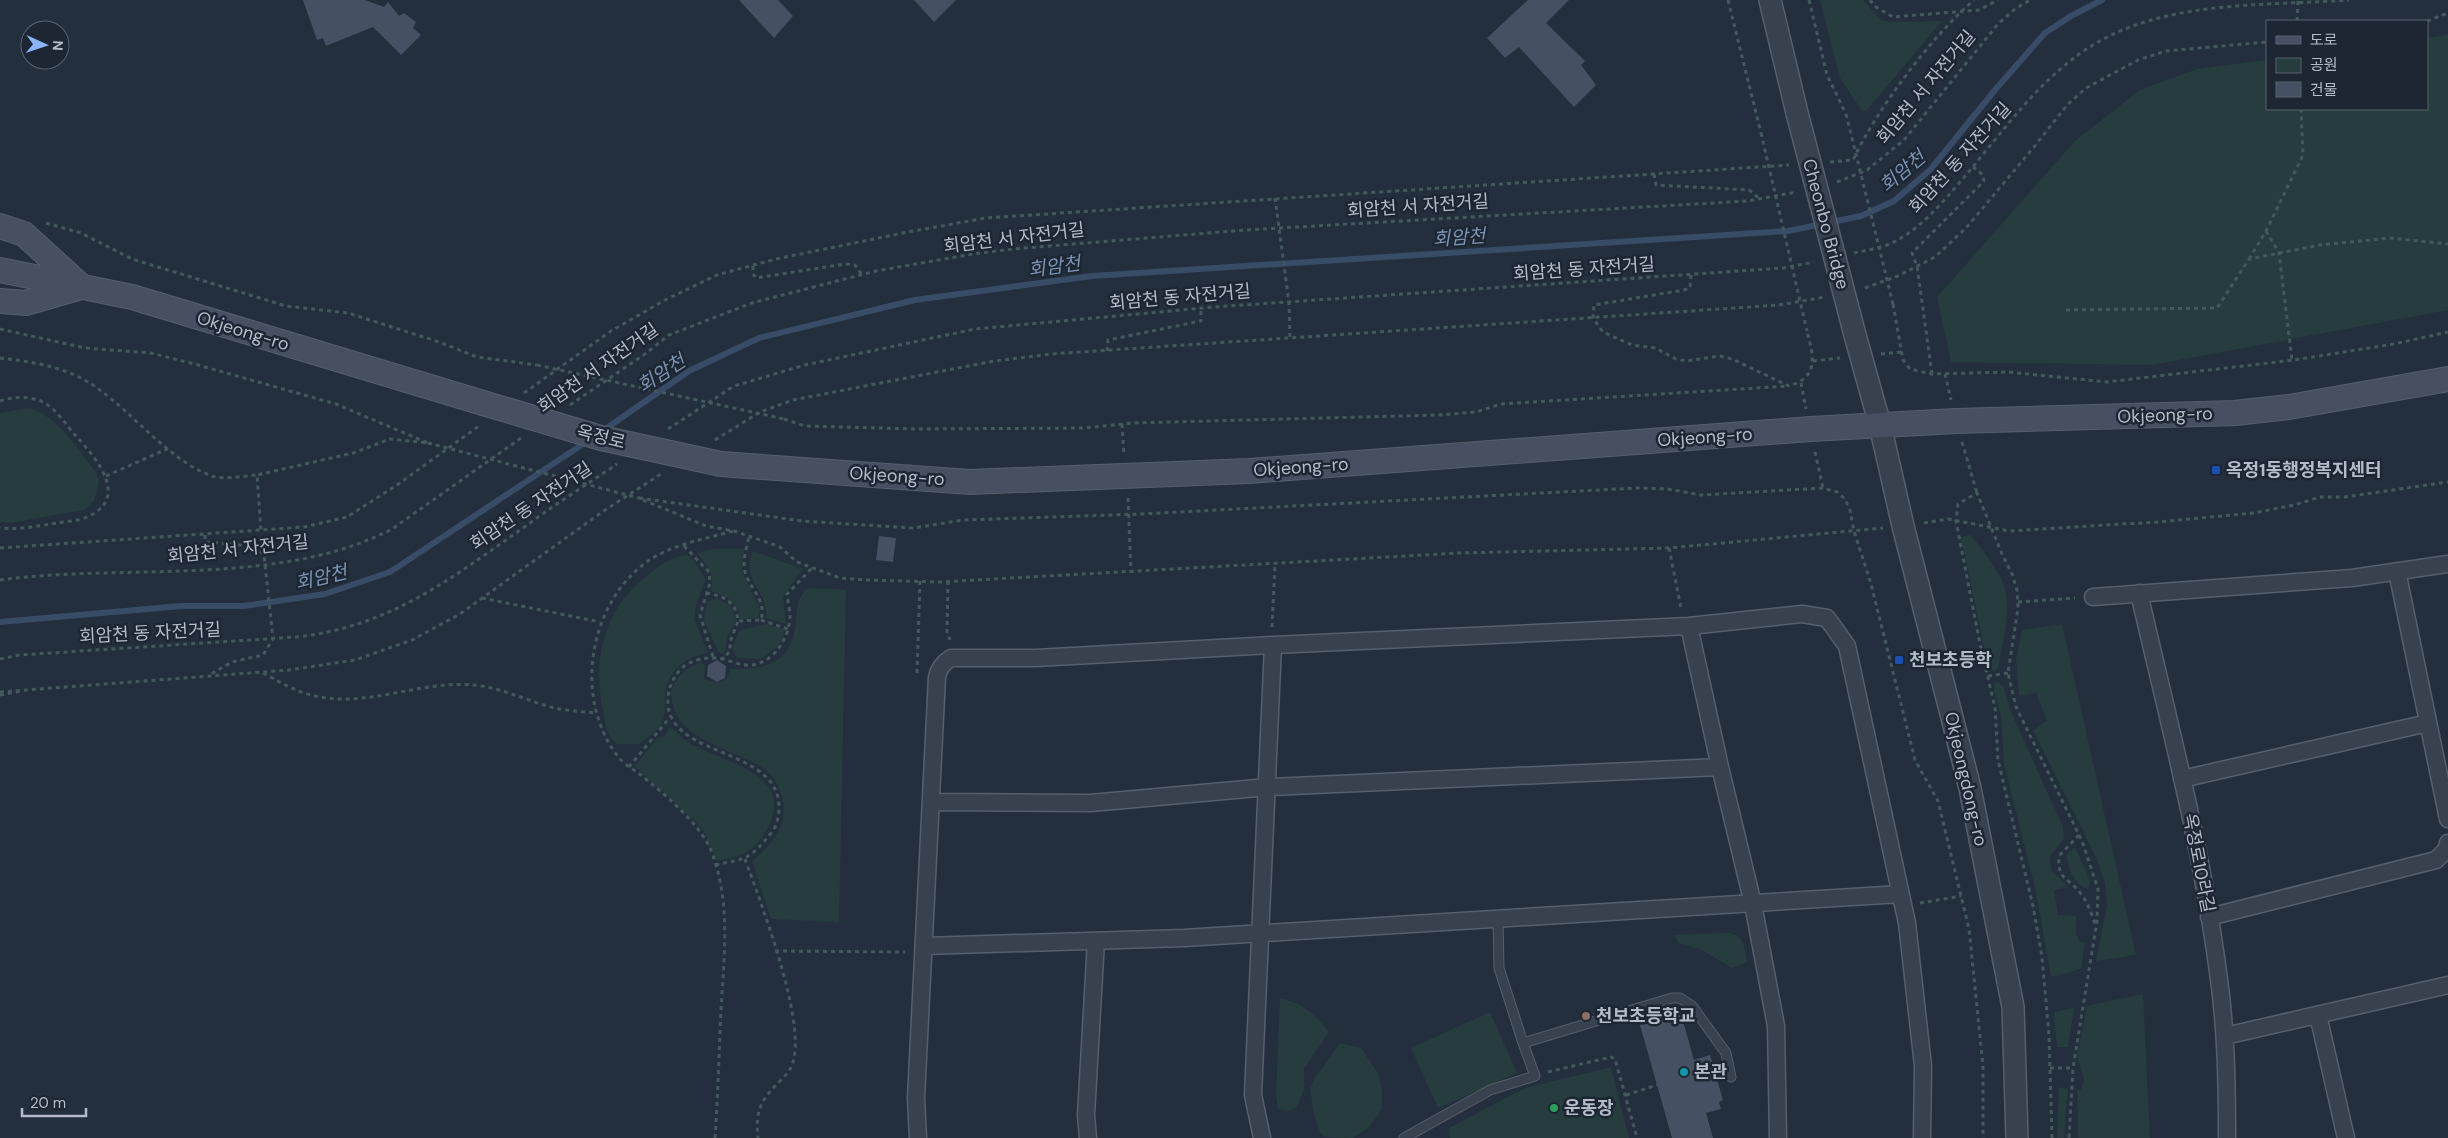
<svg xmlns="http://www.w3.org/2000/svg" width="2448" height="1138" font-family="'DM Sans','Noto Sans KR',sans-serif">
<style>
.green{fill:#263c3f}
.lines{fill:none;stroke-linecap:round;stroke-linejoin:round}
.stream{stroke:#394c67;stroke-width:6}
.building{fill:#455162}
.service-casing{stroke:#565f6c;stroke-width:11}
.minor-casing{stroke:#565f6c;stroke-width:19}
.tertiary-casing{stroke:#565f6c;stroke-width:24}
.secondary-casing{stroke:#565f6c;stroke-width:26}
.path{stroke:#44595c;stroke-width:3;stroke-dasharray:4 4;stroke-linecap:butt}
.service{stroke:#38414e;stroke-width:9}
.minor{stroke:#38414e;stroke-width:16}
.tertiary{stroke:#38414e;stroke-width:21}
.secondary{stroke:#465061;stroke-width:24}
.tertiary-bridge-casing{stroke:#565f6c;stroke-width:24;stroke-linecap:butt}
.secondary-bridge-casing{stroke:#565f6c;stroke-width:26;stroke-linecap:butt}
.path-bridge{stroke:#44595c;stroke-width:3;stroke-dasharray:4 4;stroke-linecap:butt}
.tertiary-bridge{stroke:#38414e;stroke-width:21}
.secondary-bridge{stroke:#465061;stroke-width:24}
.transit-dot{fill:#1a4fb4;stroke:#1d2633;stroke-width:2}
.education-dot{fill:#8d6e63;stroke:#1d2633;stroke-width:2}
.culture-dot{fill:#0f9aa8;stroke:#1d2633;stroke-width:2}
.leisure-dot{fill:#2e9e5b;stroke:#1d2633;stroke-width:2}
.labels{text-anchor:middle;stroke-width:5;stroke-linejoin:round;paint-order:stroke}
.street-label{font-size:18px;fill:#b4bcc9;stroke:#1d2633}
.poi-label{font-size:18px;font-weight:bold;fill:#b4bcc9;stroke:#1d2633;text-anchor:start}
.water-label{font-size:19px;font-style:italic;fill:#7c92b1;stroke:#1d2633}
</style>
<rect width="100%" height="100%" fill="#242f3e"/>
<path class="green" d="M1820,0h43l18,20 9,2 52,-1 -76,90h-4l-22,-33z
M2448,35v275l-296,55 -201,-3 -14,-65 139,-157 64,-50 57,-21 70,-9v49h160v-71z
M28,408c30,7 49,41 68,64l3,9 -5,20 -10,9 -75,13 -9,-1v-109z
M1971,535c10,13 21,27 29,41 15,28 3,62 -2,91l-3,5 -7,-6 -27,-129z
M713,549h31l-2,22 18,39 -3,8 -17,1c-2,-17 -13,-23 -29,-28 5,-18 -5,-25 -14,-38z
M753,551l50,18 -20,27 3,28 -20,-6c3,-28 -27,-38 -13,-67z
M686,555l5,2 15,22 -10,25 -2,15 14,34c-26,5 -42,19 -43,46 0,8 0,16 -3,24 -4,8 -16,15 -23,21h-22c-12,-10 -12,-24 -15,-38 -9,-52 4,-99 47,-132 11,-9 23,-17 37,-19z
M810,588l36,2 -7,332 -68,-3 -19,-58c23,-20 38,-36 29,-68 -3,-7 -8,-18 -14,-22 -28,-22 -88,-28 -95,-70 -1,-6 -2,-10 1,-15 7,-12 14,-19 28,-24l4,3 -1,14 13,4 10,-4 3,-10c35,0 61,-4 66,-46 1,-16 0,-19 9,-33z
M716,598l15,8 5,13 -9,19 -2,14 -4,2 -4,-4 -13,-30 3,-18z
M766,624l19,6 -5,14 -19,15 -24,-1 -5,-11 8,-17z
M2062,624l74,331 -40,6 11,-55 -2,-23 -9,-26 -63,-127 14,-9 -11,-28 -17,3 -3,-37 6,-29z
M1998,682l5,4 8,26 52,115 1,11 -15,20 3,13 16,16 -14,3 4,25 18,1v18l4,8 5,1 -4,26 -30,8 -15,-85 -32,-128 -3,-48 -7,-25 1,-8z
M670,728c6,2 10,8 15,12 24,16 56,21 78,41 24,21 5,56 -16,71 -8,5 -21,6 -30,9l-14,-31 -7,-8 -61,-56 22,-28 7,-1z
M2075,847l15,33 -2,9c-13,-3 -21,-22 -21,-35z
M1730,933c15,4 15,16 17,29l-15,6 -32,-19 -21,-6 -5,-8z
M2143,994l7,144h-72l-1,-47 4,-1 3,-12 -7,-21 10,-51z
M1280,998c22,5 36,16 49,34l-25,37v20l-7,18 -9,4 -10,-2 -2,-14z
M2074,1008l-6,39h-11l-3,-35z
M1490,1012l27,61 -79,35 -27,-60z
M1340,1043l21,5 17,25 4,16v20l-13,18 -16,11 -28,-1 -5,-5 -6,-16 -4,-28 5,-10z
M1611,1067l18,71h-179l-1,-10 76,-40z
M2059,1087l9,2 -4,49h-7z"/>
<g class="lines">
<path class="stream" d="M601,432l88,-61 70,-33 156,-38 177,-24 696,-45 73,-15 33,-15 36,-31 65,-80 50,-57 26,-17 31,-16
M0,622l181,-16h63l81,-12 65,-22 199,-132"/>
</g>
<path class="building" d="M303,0h62l19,7 4,-5 11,14 5,-3 12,9 -3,6 8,7 -20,20 -28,-28 -47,19 -3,-8 -6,2z
M739,0h39l15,16 -19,22z
M914,0h42l-22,22z
M1528,0h41l-23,23 39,38 -4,4 15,20 -22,22 -55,-60 -14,11 -18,-20z
M879,536l17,2 -3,24 -17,-2z
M717,660l9,6 -1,12 -8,4 -10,-6 1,-11z
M1681,1014l13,46 16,-5 13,45 -4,2 2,7 -15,4 7,25h-41l-32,-113z"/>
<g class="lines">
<defs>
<path id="service" d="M1498,919l1,49 24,75 149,-45h8l12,8 34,47 5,24
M1404,1138l86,-48 45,-14 -12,-33"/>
<path id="minor" d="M2397,571l51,248
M2139,593c29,126 62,251 79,379 8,55 9,110 9,166
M2093,597l259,-19 96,-14
M1689,626l31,141 33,137 23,122 2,112
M2182,779l246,-56
M931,802l160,1 177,-16 452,-20
M2209,917l227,-57 10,-10 2,-7
M924,946l260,-8 717,-44
M2318,1015l28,123
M2225,1036l223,-51
M918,1138l-2,-40 21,-421c2,-9 6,-14 14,-19h85l237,-13 416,-19 113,-12 25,4 20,28 60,277 16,143 -1,72
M1088,1138l-2,-23 10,-174
M1262,1138l-9,-43 20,-450"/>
<path id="tertiary" d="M1770,0l27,113
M1855,335l25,90 23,101 67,262 43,219 4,131"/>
<path id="secondary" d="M0,226l24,8 57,52
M0,270l132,27 351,106
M0,301l26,2 52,-15
M721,464l249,18 279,-11 562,-42 145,-8 279,-8 54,-6 159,-28"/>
</defs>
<use href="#service" class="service-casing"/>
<use href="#minor" class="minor-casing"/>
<use href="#tertiary" class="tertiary-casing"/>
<use href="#secondary" class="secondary-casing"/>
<path class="path" d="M1728,0l33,133
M1809,0l18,75 19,39
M1870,0l6,7 17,10 86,-7 19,-10
M2297,21l1,-21
M2427,21l21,-8
M1830,162l23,-2c24,-51 78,-123 121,-160
M1654,174l2,11 93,5 11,9
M1837,182l30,-12 37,-30 94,-116 17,-15 15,-9
M1275,198l14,105 1,36
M46,223l35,10 51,26 154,47 62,7 91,29 38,15 60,8
M2266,231l13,22 13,107
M1854,253c13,-3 28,-5 40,-11 27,-14 47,-38 67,-61 41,-48 81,-107 137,-139 74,-42 168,-36 251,-42
M2249,259l17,-28 37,-76 -2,-46
M753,266v8l3,4 89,-14 10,1 7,10
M1691,275l-1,13 -6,2 -90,15 -1,13 10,14 29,13 23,3 21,11 10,2 34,-5 12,3 57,27c31,-9 24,-31 18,-55
M1865,288l33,-12 37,-19 31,-29 68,-81 33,-42 19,-17 52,-28 28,-9 101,-9
M1893,304l10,56 7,9 22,5 76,-2 99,10 187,-22 100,-16 54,-12
M2066,310l151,-2 32,-49 71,-14 70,-7 58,6
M0,329l85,19 66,5 47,12 138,39 92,39 -38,-4 -37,14 -96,22 4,56
M1107,351l1,-11 93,-19v-13
M1881,354l20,-2
M0,358c34,4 69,9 97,30 36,25 74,74 115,88 13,4 31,0 45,-1
M1813,361l27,-3
M1932,374l-15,-108 -5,-13 72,-72 -1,-6 -10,-8
M1945,374l6,26
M1801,383l5,26
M524,393l87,-62 54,-31 52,-25 59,-16 132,-27 78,-14 803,-53
M0,401c12,-4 25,-5 38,-1 16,5 27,24 38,36 20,22 55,62 11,81 -8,4 -20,4 -30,6 -19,3 -38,7 -57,5
M570,405l75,-51 24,-19 83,-32 124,-32 97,-17 40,-5 232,-19 503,-29 49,-9
M784,419l21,7 112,3 167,-1 48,-5 307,-8 37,-3 25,-8 288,-18
M1122,424l2,31
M668,429l66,-43 71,-21 170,-36 239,-22 569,-39 31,-6
M715,440l45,-28 33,-12 201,-39 57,-7 728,-49 46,-8
M1962,442l15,51
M1815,452l8,36
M106,476l63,-28
M639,498l163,23 112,7 49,-8 178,-6 496,-26 31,1 33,6 122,-7 14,4 8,7 5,11 4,21 17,53 44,176 23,41 23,95 8,33 14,137v72
M1128,498l3,75
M643,500l63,26 28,5 35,12 11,4 17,15 43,16 27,2 73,2 519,-29 210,-5 214,-20
M1924,523l24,-4 61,12 148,-9 97,-9 40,-8 26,-8h25l103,-15
M205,535v7l49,4 10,9 9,84 -10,16 -31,7 -23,13
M684,546l25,26 1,11 -10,32 13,42
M0,548l304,-21 43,-10 50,-32 82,-59
M1669,548l12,60
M0,580c124,-17 278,8 392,-51l129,-91
M948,581l-1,51 3,8
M706,593c18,3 30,8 32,28l23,-1c6,-19 -11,-31 -16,-48 -3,-11 2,-25 4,-36
M482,598l118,24
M2018,602l57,-4
M761,620l27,9
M1272,627l3,-62
M721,658c9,3 20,8 30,7 23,-2 38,-27 39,-48 0,-7 -2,-15 -3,-23l26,-27
M0,659l20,-4 276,-18c93,-10 153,-57 227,-109 31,-23 63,-43 94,-64
M263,673c17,9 33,19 52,23 53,12 106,-16 159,-11 30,3 57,18 85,24 13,2 26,3 38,4
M917,673l3,-92
M1988,676l20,-3
M0,692l289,-22 66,-10 57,-20 48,-26 142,-102 59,-38
M0,695l21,-4
M629,767l42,-51
M2079,835l-20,21c-2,25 10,21 22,38 7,8 11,22 15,32
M745,859c16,44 61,161 48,203 -2,8 -7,13 -13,19 -19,19 -25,29 -22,57
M715,865c34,-7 35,-6 57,-33 5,-7 7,-16 7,-25 0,-59 -106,-49 -111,-102 -1,-14 3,-24 12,-35 10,-11 29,-14 43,-11l7,-8v-9l8,-21
M1920,903l41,-7
M775,951l130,1
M2050,1068h23
M1548,1072l63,-15 4,2 22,79
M1626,1095l31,-10
M715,1138c3,-43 4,-86 6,-128 3,-53 10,-107 -9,-157 -10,-28 -48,-59 -71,-78 -7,-5 -15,-10 -21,-16 -48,-58 -32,-156 28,-198 25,-17 57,-22 85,-30
M2052,1138l-3,-102 -7,-79 -9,-51 -35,-146 -3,-52 -15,-64 -24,-123 2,-17 19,-11 25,61 10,20 5,16 1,18 -10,65 8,34 66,134 16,48 -1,32 -24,147 -4,70"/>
<use href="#service" class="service"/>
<use href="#minor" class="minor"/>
<use href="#tertiary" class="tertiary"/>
<use href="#secondary" class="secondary"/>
<defs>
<path id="tertiary-bridge" d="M1797,113l58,222"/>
<path id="secondary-bridge" d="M483,403l118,35 120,26"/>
</defs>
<use href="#tertiary-bridge" class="tertiary-bridge-casing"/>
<use href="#secondary-bridge" class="secondary-bridge-casing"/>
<path class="path-bridge" d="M1846,114l47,190
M1761,133l46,198
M537,365l247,54
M428,443l211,55"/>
<use href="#tertiary-bridge" class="tertiary-bridge"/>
<use href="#secondary-bridge" class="secondary-bridge"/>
</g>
<g class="transit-dot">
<rect x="2211" y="465" width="10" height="10" rx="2.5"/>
<rect x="1894" y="655" width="10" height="10" rx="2.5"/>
</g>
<circle class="education-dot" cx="1586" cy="1016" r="5"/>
<circle class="culture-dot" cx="1684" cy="1072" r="5"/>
<circle class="leisure-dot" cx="1554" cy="1108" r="5"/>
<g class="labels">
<g class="street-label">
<text transform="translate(1926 87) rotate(-50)" y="6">회암천 서 자전거길</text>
<text transform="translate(1960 158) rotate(-48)" y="6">회암천 동 자전거길</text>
<text transform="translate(1418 206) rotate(-4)" y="6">회암천 서 자전거길</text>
<text transform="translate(1826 224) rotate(75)" y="6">Cheonbo Bridge</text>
<text transform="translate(1014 238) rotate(-7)" y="6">회암천 서 자전거길</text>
<text transform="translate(1584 269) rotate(-4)" y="6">회암천 동 자전거길</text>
<text transform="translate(1180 297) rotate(-5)" y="6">회암천 동 자전거길</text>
<text transform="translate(243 331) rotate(17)" y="6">Okjeong-ro</text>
<text transform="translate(598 368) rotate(-35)" y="6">회암천 서 자전거길</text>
<text transform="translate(2165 415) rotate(-2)" y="6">Okjeong-ro</text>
<text transform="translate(601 437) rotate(14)" y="6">옥정로</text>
<text transform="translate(1705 437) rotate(-4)" y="6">Okjeong-ro</text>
<text transform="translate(1301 467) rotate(-4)" y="6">Okjeong-ro</text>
<text transform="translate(897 476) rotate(4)" y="6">Okjeong-ro</text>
<text transform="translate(531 506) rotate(-34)" y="6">회암천 동 자전거길</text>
<text transform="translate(238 549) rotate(-6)" y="6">회암천 서 자전거길</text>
<text transform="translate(150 633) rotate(-3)" y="6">회암천 동 자전거길</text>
<text transform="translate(1966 779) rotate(77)" y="6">Okjeongdong-ro</text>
<text transform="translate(2199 863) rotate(79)" y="6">옥정로10라길</text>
</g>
<g class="poi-label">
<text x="2226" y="476">옥정1동행정복지센터</text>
<text x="1909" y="666">천보초등학</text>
<text x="1596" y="1022">천보초등학교</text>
<text x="1694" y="1078">본관</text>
<text x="1564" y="1114">운동장</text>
</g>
<g class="water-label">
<text transform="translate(1902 171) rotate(-40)" y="7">회암천</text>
<text transform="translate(1459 237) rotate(-4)" y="7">회암천</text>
<text transform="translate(1054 266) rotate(-8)" y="7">회암천</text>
<text transform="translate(661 373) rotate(-33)" y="7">회암천</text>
<text transform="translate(321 577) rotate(-13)" y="7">회암천</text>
</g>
</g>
<rect x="2266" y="20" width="162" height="90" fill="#1d2633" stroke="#59626f"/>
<rect x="2276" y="36" width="25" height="8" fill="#465061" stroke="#59626f"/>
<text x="2310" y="45" font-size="15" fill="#b4bcc9">도로</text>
<rect x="2276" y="58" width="25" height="15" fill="#263c3f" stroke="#59626f"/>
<text x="2310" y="70" font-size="15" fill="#b4bcc9">공원</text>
<rect x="2276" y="82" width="25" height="15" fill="#455162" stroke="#59626f"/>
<text x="2310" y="95" font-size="15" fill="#b4bcc9">건물</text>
<g transform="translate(45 45) rotate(93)"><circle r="24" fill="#1d2633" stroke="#59626f"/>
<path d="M0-4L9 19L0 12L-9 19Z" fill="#8ab4f8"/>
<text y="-8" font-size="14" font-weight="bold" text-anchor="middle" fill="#b4bcc9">N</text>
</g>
<path d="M22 1108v8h64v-8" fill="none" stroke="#b4bcc9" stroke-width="2.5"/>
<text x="30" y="1108" font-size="15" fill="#b4bcc9" stroke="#1d2633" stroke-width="4" paint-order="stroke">20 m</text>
</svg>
